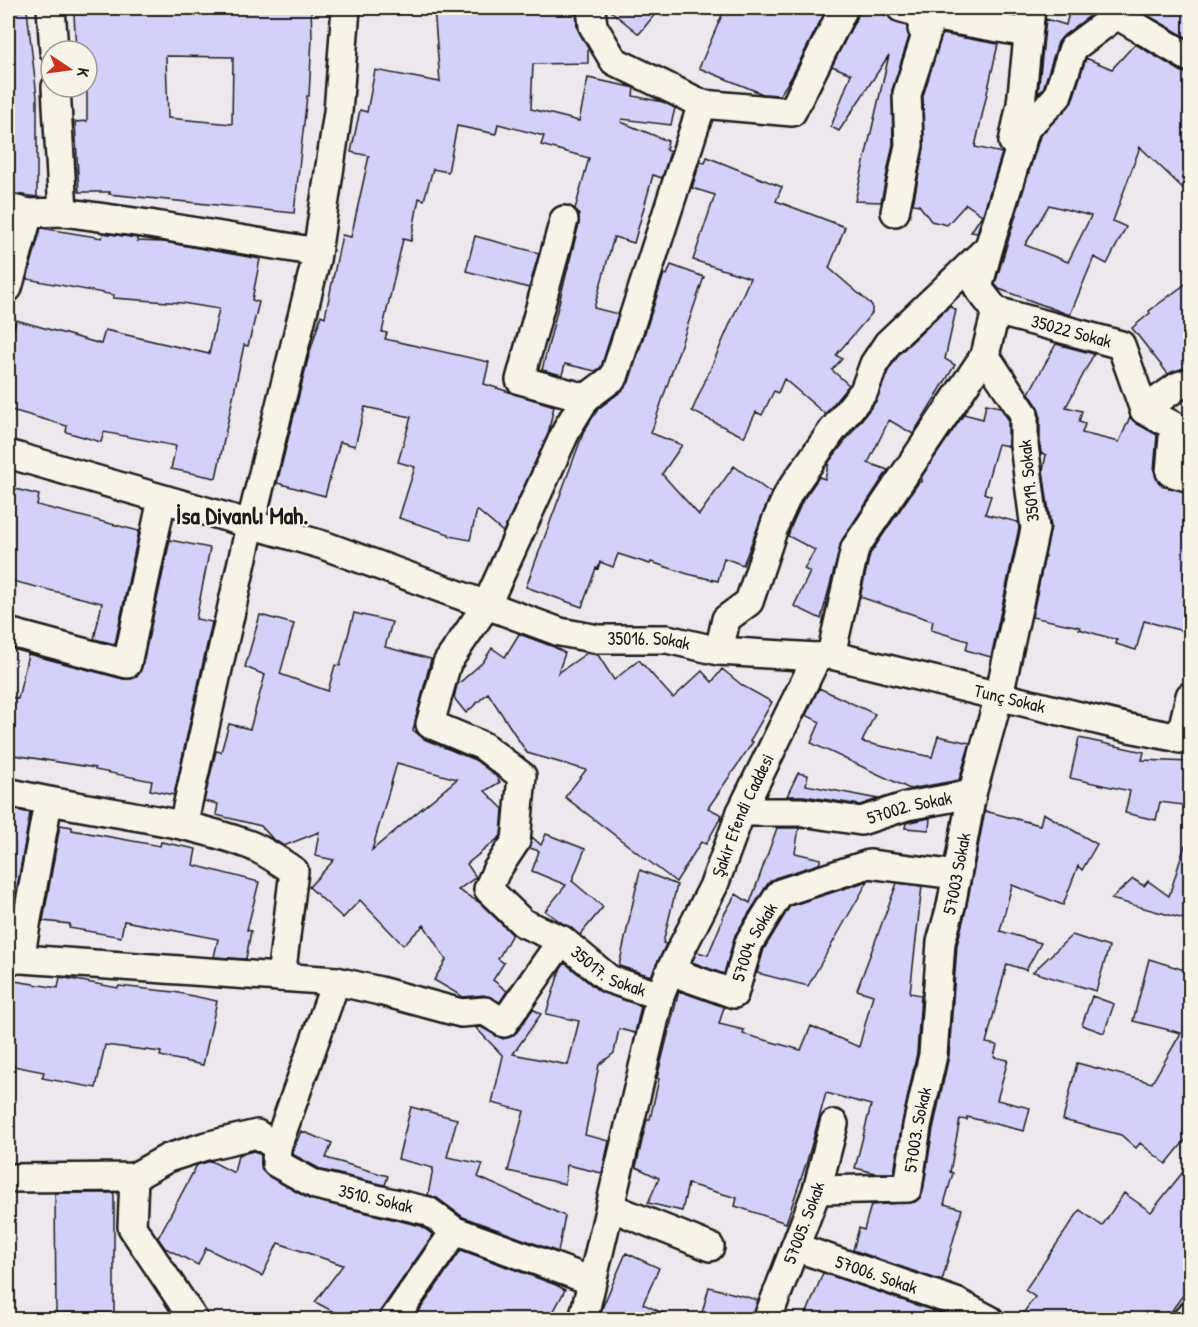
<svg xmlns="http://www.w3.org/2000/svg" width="1198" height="1327" font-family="'Patrick Hand',sans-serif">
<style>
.building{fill:#d4d0f9;stroke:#1c1c1c;stroke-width:1.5;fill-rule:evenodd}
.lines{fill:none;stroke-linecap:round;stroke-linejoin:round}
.minor-casing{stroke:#1c1c1c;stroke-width:32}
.minor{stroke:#f7f3e8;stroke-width:27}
.labels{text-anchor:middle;stroke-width:5;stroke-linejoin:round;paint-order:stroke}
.street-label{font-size:18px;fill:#1c1c1c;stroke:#f7f3e8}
.district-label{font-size:24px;font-weight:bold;fill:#1c1c1c;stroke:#f7f3e8}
</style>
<rect width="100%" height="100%" fill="#ece8ed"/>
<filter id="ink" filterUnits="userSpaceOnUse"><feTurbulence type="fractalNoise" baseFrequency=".0167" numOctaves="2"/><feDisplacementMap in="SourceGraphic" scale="12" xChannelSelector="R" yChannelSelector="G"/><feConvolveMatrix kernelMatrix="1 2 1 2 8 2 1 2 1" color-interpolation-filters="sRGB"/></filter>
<g filter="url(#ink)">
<path class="building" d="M131,8h180l1,29 -3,59h-2l-13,117 -185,-19 1,-2h-31l-4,-70 12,-1v-70h-11l-2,-37 56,-3zM166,56l67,1 -1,67 -64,-6z
M434,8h142l1,20 11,20v15l-55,1 -2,45 48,12 9,-43 43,9 3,1 -1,8 30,6 12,6 -4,17 -49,-6 -1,3 47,19 -2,9 4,2 -8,26 -9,-3 -19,68 -20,-6 -20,71 24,6 -17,53 -6,4 -30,-7 -3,11 -20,-5 37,-146v-9l-4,-6 14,-51 -48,-13 3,-9 -46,-12 -2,10 -39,-8 -9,46 -15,-3 -9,31 -5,-2 -8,43 -8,-2 -21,93 5,1 -2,6 104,23 -5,22 70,22 -6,28 -45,98 -26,-22 -7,30 -21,-4v-2l-50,-16 16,-51 -17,-5 13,-45 -46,-10 -10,39 -15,-4 -15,54 -48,-13 32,-128 12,-40 4,2 17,-82 9,2 18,-81 -18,-4 9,-42 7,2 8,-42 65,12z
M607,8h53l-21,26z
M725,8h102l-36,70 -11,17 -17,-1 -64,-26z
M860,8h7l21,8 8,7 11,3 2,11 -17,53 1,54 -12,58 -26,-1 34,-146 -50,76 -8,-4 20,-53 -19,-8 26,-51z
M1070,8h23l-2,7 -27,20 -6,7 -15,47 -5,5 8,-75 20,6z
M1135,8h56v32z
M27,10l10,87v100l-29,-4v-181z
M942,34l56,10 -23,103 27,6 -25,80 -6,-1 11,-17 -16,-11 -19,21 -16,-4 -12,-16 -6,-1 11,-56 -1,-52z
M1135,44l47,28 9,2v122l-51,-49 -27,74 13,6 -19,37 -13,-7 -24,58 -71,-26 -4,-5 45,-148 32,-34 14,-44 26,11zM1049,205l42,11 -23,46 -43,-17z
M707,157l75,30 -6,14 69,26 -16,41 43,37v8l-36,42 6,4 -10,11 17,15 -24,29 -41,-35 -6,14 -4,-2 -12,24 -6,-3 -12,25 -52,-26 58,-133 -57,-18 22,-65 -23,-7 8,-26 5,1z
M41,228l61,10 1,-5 34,5v3l27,1 96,17 -8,41 7,2 -11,44 -4,-1 -28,133 -45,-9 5,-23 -72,-14 -3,10 -35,-10 1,-6 -59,-17v-58l8,-31 85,24 4,-14 104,24 10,-45 -37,-6 -69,-5 1,-3 -87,-16z
M475,236l64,17 -10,35 -63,-17z
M671,265l33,12 -53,156 31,12 -20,29 37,41 35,-49 37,27 -28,72 -19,-7 -6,23 -30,-7 -37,-12 -1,2 -32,-10 -5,13 -13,-5 -2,7 -2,-1 -14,39 -56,-20 58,-156 14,-22 25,-19 6,-8 35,-108 3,1z
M1191,280v87l-23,7 -36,-46 18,-15 -1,-2z
M950,306l6,4 -11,49 10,6 -42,69 -24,-14 -21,43 20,7 -46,70 -21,79 -27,-13 16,-34 -6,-3 11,-19 -27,-14 3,-9 12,-27 16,-23 6,2 4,-17 47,-61 12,-30 12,-18z
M1056,344l38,10 -28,53 16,4 -3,11 6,2 -3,9 37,9 11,-25 7,7 20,11 -3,36 5,12 6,4 26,6v140l-47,-12 -8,29 -20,-6 1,-4 -38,-11 1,-2 -48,-10 19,-90 -8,-57 3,-15 -5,-2 -1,-9v-30l-3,-9 -8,-12z
M986,404l14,3 8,12v27l-10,-2 -14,49 7,3 -6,18 33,8 1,6 -28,129 -25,-7 2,-9 -37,-11 2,-9 -73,-24 10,-43 49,-72h2l1,-6 42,-62 19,5z
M8,487l31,8 -2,10 102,26 -24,113 -21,-5 8,-36 -94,-23z
M170,540l40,8 -14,71 16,3 -38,173 -24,-5 2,-9 -57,-11v-2l-87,-14v-58l10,3 10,-45 95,25h9l7,-5 3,-7z
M354,613l38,9 -7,25 46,12 -18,71 11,9 51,21 20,15 5,7 -15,9 18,18 -2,27 -34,28 9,13 -18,13 21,12 33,32 -14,25 6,4 -11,17 14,11 -7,11 -16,-7 -21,2 -29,-17 12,-20 -22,-35 -21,20 -43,-45 -17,18 -34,-31 25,-27 -19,-4 4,-24 -35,14 -12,-8 -11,-12 -45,-11 2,-11 -14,-3 12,-50 5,1 8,-28 21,5 15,-54 -20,-8 15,-52 34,9 -14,50 48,17 7,-26 5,1zM397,763l60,16 -85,71z
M519,634l35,13 11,6 -7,20 29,-20 11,2 16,25 25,-20 34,38 29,-27 10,11 10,-13 21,17 29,16 -22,39 3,1 -45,66 14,7 -16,29 -5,-2 -25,40 -111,-85 21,-27 -59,-17 -39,-60 -22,20 -12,-15 3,-13 26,-23 9,-14 13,9z
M819,688l56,26 -13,28 70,15 6,-21 32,7 -11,37 -49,9 -99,-46 9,-21 -14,-7z
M1079,738l65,14 -2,8 49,2v44l-31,-4 -4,18 -31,-7 5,-22 -60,-13z
M798,773l10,2 -2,10 72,14 -18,6 -56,-9h-17z
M8,808l22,5 -18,104 -4,-1z
M985,811l55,14 3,-12 54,31 -15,26 -4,-4 -15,39 -51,-20 -12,46 41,12 -15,27 -19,-6 -21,79 11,2 -3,12 14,3 -11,40 33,8 -6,23 -57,-14v3l-7,-1 -10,53 3,1 -9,31 18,5 -20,72 -89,-31 6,-22 5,2 7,-25 44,-3 6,-5 2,-6 10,-62 16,-73 8,-111 9,-36z
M930,818l-1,12 -24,-2 1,-5z
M60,825l12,2v3l88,16 1,-4 35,7 -3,16 66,17 -12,48 4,1 -5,28 -32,-2 4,-18 -94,-18 -3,16 -52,-9 1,-4 -27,-3z
M777,828h24l5,1 -7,-1 -4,25 26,6 -2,5 -44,14 -8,7 -32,50 -11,39 -32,-12 5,-10 11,3 15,-36 -1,-1 14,-24 14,9z
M546,834l39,15 -13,32 31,26 -23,28 -35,-24 21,-26 -34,-14 7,-20 -9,-3 2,-11 9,8z
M1185,845l6,1v75l-80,-22 22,-20 11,7 4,-5 21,15z
M640,870l37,15 -14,58 3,1 -15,32 -32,-10z
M868,881l-60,105 -51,-13 7,-24 26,-43z
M897,883l25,3 -12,107 11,2 -4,58 -15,70 -8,50h-19l-20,-5 16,-63 -45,-12 -19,68 -21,62 -51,-17 2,-8 -49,-14 -6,27 -34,-8 11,-25 -23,-11 11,-48h3l9,-40 -2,-1 22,-87 45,16 -5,17 25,6 -1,4 58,16 10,-24 48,21 14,-52 -16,-5z
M1072,935l37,12 -13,44 -63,-19z
M1149,959l42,13v37l-5,16 5,-7v115l-25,31 -26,-21 -4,5 -15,-13 -58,-15 14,-57 75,20 29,-50 -48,-12z
M565,963l34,28 42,15 -6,27 -16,-4 -5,24 -15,12 -14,70 24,6 -7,32 -35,-8 -2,19 -57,-13 16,-60 -32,-8 11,-47 -27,-28 5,-1 22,12 7,-2 7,-5 16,-23 8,5 -28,40 55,11 11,-44 -33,-7 14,-44z
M60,977l58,11 1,-2 55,6 43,9 -14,64 -43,-9 1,-4 -56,-7 -9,43 -54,-10 2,-6 -36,-7v-85l50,8z
M1092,996l22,8 -10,29 -22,-8z
M411,1107l46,12 -10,38 36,7 -5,13 87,39 -7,36 -95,-35 -26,-19 -9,-3 5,-27 -35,-9z
M301,1131l31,12 -6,15 62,18 -3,9 -63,-15 -30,-16z
M254,1151l7,4 1,15 6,6 41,23 112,27 12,9 -53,76 -3,9h-28l-34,-18 28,-37 -65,-22 -16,33 -56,-28 -8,17 -33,-17 -7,-10 39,-73 14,-4 23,12 4,-18z
M1191,1162v122l-26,36h-147l17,-23 -10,-7 55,-80 22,16 22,-33 27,19z
M55,1193h59v120h-58z
M461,1250l95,35 9,5 -16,30h-136z
M626,1253l33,15 -16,36 35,16h-79l4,-14z
M823,1273l111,38 -3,9h-127z
M709,1287l49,13 -6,20h-52z"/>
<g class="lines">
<defs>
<g id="minor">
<path d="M51,8l3,43"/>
<path d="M591,8l2,18 21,35 88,43 90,8 52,-104"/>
<path d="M901,8l30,8 96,17"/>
<path d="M56,87l7,125"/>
<path d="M1013,142l8,-38 10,-96"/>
<path d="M8,208l21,5 34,-1 86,12 168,28"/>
<path d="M895,212l14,-67 -2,-51 20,-62 -5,-3 3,-12 6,-1"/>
<path d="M564,220l-44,160 66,18"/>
<path d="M989,247l-11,41 18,23"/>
<path d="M8,288l21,-75"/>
<path id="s1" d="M996,311l125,34 23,65 30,16 -4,46 20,6"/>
<path d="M1144,410l34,-24 12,-4"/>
<path id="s2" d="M8,454l315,91 237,87 38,7h69l52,12 98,6"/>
<path d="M8,632l119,32 35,-165"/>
<path d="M719,651l7,-32 23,-17 27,-81 13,-29 43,-61 32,-40 10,-27 14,-21 101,-96 37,-119 31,-31 16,-49 44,-33 73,43"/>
<path id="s3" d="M831,655l298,73 61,12"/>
<path d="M1180,739l10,-43"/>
<path d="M8,792c79,20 165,24 242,53 15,6 30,17 44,26l-13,106"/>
<path id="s4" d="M741,812h61l59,9 46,-15 65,-12"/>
<path d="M183,825l67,-299 66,-266 22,-148 8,-104"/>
<path id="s5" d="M562,940l47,39 51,17"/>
<path d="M8,958l328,23 44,10 81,22 24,-2 19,12 58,-83 -39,-17 -35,-34 8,-18 20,-30 6,-65 -39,-30 -53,-22 17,-61 39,-57 82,-179 18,-29 28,-21 88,-273"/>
<path d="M20,959l28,-157"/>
<path id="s6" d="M670,971l64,23 15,-51 31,-50 89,-29 88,11"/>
<path id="s7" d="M277,1147l-1,16 40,22 112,26 27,20 137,50"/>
<path d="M134,1177l-2,50 62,93"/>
<path d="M8,1178l126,-1 34,-19 38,-12 51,-12 20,13 59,-166"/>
<path id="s8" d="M817,1190l91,-2 9,-62 16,-71 8,-113 10,-36 21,-112 27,-98 36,-167 -11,-84v-31l-39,-59 11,-44"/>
<path d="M610,1207l100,40"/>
<path id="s9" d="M795,1247l161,55 34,18"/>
<path d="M393,1320l62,-89"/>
<path id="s10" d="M583,1320l77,-324 10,-25 44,-86 27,-73 76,-155 14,-2 24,-107 130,-193"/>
<path id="s11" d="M767,1320l50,-130 17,-66"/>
<path d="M1186,1320l4,-4"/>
</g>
</defs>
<use href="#minor" class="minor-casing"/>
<use href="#minor" class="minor"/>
</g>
</g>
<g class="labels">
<g class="street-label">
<text dy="6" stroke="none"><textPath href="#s1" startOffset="78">35022 Sokak</textPath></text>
<text transform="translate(1029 481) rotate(-96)" y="6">35019. Sokak</text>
<text dy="6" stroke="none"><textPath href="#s2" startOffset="670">35016. Sokak</textPath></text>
<text dy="6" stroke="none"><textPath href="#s3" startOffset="184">Tunç Sokak</textPath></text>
<text dy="6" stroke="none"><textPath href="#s4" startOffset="171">57002. Sokak</textPath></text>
<text dy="6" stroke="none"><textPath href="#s10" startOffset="532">Şakir Efendi Caddesi</textPath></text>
<text dy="6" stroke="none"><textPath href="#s8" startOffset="410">57003 Sokak</textPath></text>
<text dy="6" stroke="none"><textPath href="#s6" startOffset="124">57004. Sokak</textPath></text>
<text dy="6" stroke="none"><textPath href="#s5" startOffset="57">35017. Sokak</textPath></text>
<text dy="6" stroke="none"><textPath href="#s8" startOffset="150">57003. Sokak</textPath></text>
<text dy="6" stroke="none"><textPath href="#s7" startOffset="123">3510. Sokak</textPath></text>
<text dy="6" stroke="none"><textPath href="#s11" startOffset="104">57005. Sokak</textPath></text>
<text dy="6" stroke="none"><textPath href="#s9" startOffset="86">57006. Sokak</textPath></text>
</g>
<g class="district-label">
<text x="242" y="524">İsa Divanlı Mah.</text>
</g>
</g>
<rect width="1198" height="1327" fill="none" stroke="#f7f3e8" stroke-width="30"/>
<rect x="15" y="15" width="1168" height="1297" fill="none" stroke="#1c1c1c" stroke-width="2" filter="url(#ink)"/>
<g transform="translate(69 69) rotate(103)"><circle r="28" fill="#f7f3e8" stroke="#9f9d96" stroke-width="1.5"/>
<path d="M0-4.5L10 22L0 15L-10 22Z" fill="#c8321e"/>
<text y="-9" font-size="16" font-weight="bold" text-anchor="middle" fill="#1c1c1c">K</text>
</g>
</svg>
